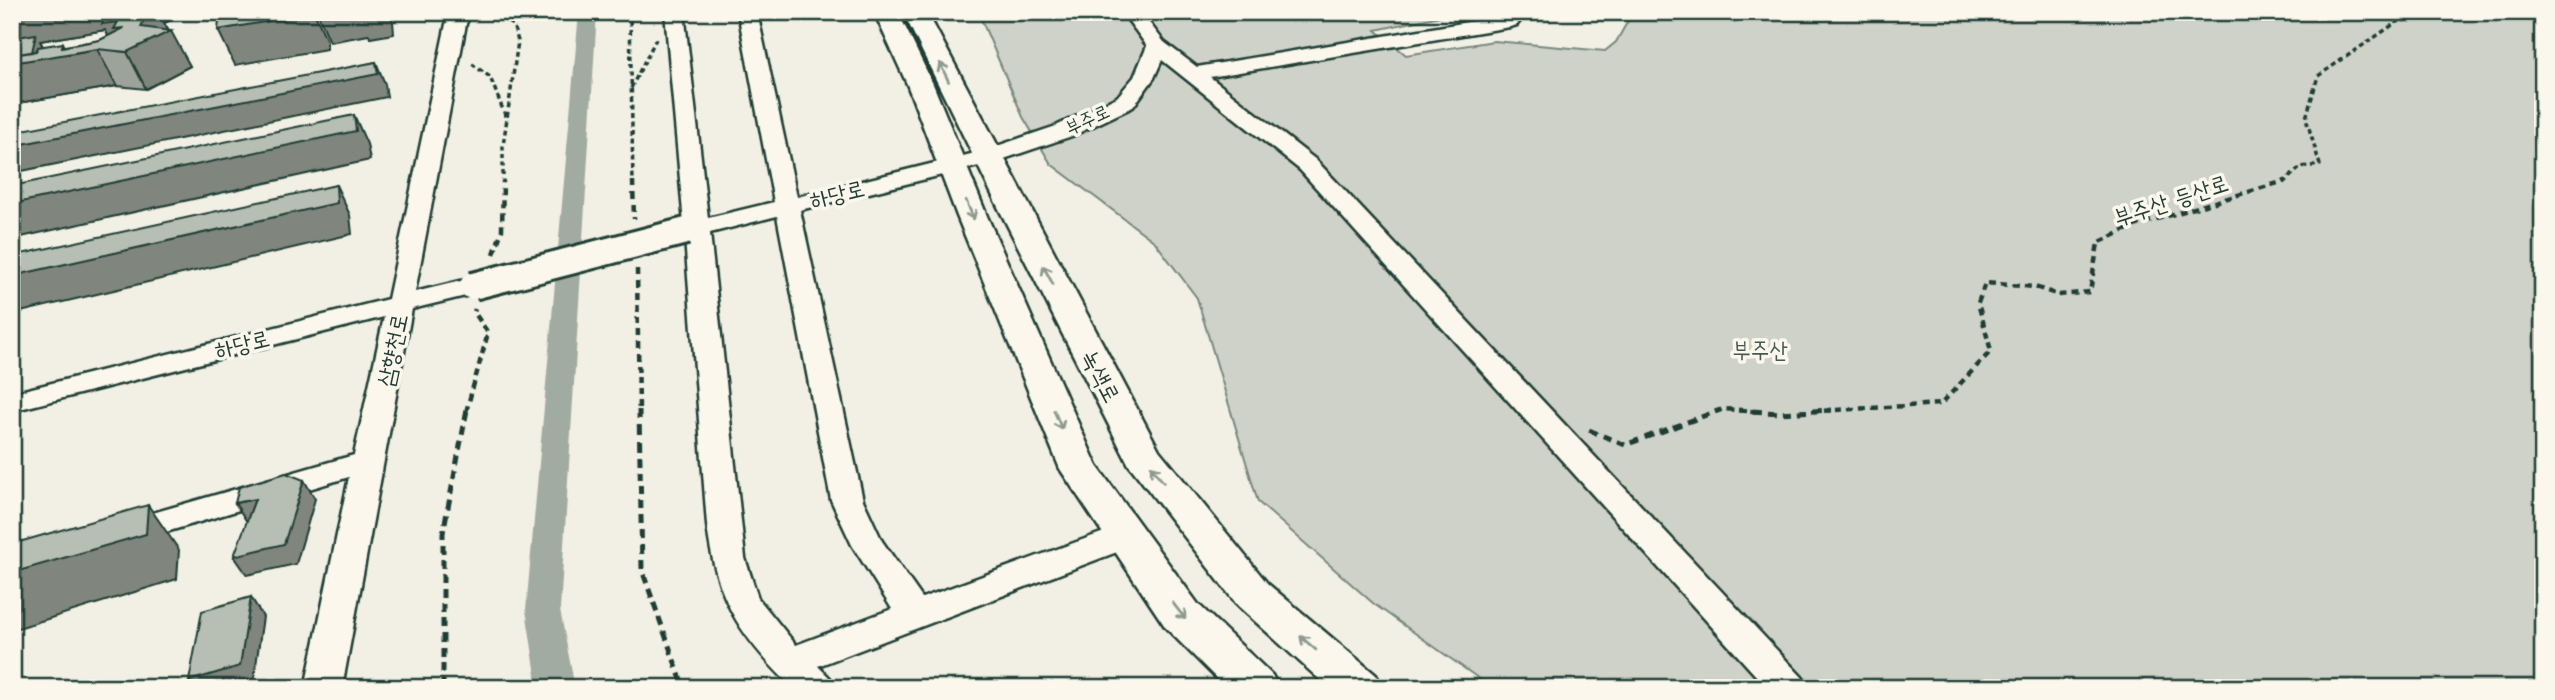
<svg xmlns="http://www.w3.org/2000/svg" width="2555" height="700" font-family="'Comic Neue','Poor Story',sans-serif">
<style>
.green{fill:#cfd2c8;stroke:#77887e;stroke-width:2}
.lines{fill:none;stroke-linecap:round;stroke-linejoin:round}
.canal{fill:#a2aba1;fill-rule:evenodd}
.minor-casing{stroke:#1f3d34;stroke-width:5}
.major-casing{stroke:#1f3d34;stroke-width:5}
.path-far2{stroke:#1f3d34;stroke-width:3.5;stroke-dasharray:5 3.5;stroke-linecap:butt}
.path-far1{stroke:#1f3d34;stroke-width:4.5;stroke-dasharray:7 5;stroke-linecap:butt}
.path{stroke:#1f3d34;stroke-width:5;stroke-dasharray:9 6;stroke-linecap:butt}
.minor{fill:#fbf7ec;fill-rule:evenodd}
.major{fill:#fbf7ec;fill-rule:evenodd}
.minor-bridge-casing{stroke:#1f3d34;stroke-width:32;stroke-linecap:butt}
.minor-bridge{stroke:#fbf7ec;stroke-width:26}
.wall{fill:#9da39a;stroke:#1f3d34;stroke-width:2;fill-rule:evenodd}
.shaded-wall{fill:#80857d;stroke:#1f3d34;stroke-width:2}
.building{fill:#b7beb3;stroke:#1f3d34;stroke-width:2}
.oneway{stroke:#8d9a90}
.labels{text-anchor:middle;stroke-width:7;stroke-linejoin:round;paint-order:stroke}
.far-street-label{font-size:19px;fill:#1f3d34;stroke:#fbf7ec}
.street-label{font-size:23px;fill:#1f3d34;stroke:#fbf7ec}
.park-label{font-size:23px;fill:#425b52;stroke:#fbf7ec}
</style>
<rect width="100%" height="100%" fill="#f2f0e5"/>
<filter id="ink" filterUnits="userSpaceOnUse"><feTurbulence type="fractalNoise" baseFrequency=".0143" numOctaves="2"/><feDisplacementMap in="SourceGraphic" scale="14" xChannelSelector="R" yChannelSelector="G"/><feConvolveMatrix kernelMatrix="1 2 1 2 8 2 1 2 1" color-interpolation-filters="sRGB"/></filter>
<g filter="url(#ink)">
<path class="green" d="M978,12h480l-82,18 30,25 88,-14 111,10 11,-9 17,-30h910v676h-1051l-118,-84 -116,-102 -61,-204 -42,-56 -104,-78 -28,-47z"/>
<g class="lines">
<path class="canal" d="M579,12h18l-37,598 15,78h-37l-12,-78z"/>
<defs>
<path id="minor" d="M452,12h19l-5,12 -51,268 58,-14 9,2 4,6 -4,6 -70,17 -70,379h-37l44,-211 -226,68 -12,-4 -4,-8 4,-8 243,-70 30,-138 -372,94v-18l376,-94 58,-275z
M665,12h19l24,206 66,-16 -36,-190h19l40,185 182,-45 77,-26 61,-29 17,-20 13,-31 -25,-34h19l23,30 33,25 313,-52 7,2 3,4 -3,4 -7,2 -300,50 106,83 487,518 5,10h-41l-467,-518 -138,-110 -8,18 -21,29 -61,29 -77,26 -195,48 63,290 19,41 40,57 204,-74 12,4 4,8 -4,8 -320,122 12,12 5,10h-42c-53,-52 -77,-88 -86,-163l-22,-287 -8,-2 -3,-5 3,-5 7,-2zM777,216l54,284 21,45 40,64 -96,36 -38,-47 -13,-40 -35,-325z"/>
<path id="major" d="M874,12h24l35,72 54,132 110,250 101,138 74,71 7,13h-53l-60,-60 -106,-159 -103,-253 -50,-132z
M903,12h24l232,438 109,134 108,91 7,13h-54l-91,-82 -109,-141 -129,-254z"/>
</defs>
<use href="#minor" class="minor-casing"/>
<use href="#major" class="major-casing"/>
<path class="path-far2" d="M495,12l18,13 5,16 -15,105v37
M630,12l3,171
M472,64l18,13 17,43
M631,88l25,-49
M2283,183l18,-16 19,-2 -14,-47 12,-42 79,-54 43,-10"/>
<path class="path-far1" d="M633,181l1,38
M494,254l8,-24 1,-49
M637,269l2,143
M466,412l22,-79 -14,-21 1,-3
M1715,412l8,-3 39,3
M1800,412l141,-8 50,-53 -13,-48 7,-20 50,4 24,8 31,-3 8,-49 36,-17 151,-45"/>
<path class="path" d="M639,410l3,160 42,118
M1738,410l41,3 53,-3
M1589,430l36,15 95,-35
M443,688v-155l24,-123"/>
<use href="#minor" class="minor"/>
<use href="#major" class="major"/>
<defs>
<path id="minor-bridge" d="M473,286l213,-55"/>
</defs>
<use href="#minor-bridge" class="minor-bridge-casing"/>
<use href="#minor-bridge" class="minor-bridge"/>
</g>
<path class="wall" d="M12,12h177l-25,11 26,43 -44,23 -29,-3 -104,18 -1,-2v-64l7,-1zM105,30l4,6 -9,4 -35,6h-22l-3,-5z"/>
<path class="shaded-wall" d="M12,12h102l8,16 19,-1 -3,-15h51l-25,11 5,9 2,-1 19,35 -44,23 -19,-37 -10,-1 -12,-21 -65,11 4,8 18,-2 1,-4 6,11 28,-5 20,37 -104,18 -1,-2v-39l11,-19 -11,-19z
M222,12h27l-25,4z
M311,12h3l13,29v8l-92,16 -17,-35z
M317,12h82l-9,2 3,7 1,13 -24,4 -1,-3 -39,7z
M376,62l9,22 2,13 -375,76v-27z
M354,115l13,29 3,16 -358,79v-35z
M336,185l14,30 2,19 -340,80v-38z
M304,480l11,19 -19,65 -49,11 -13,-19z
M255,499l-8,23 -12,-19z
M148,505l31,45 -2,29 -165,51v-57z
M251,597l12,20 -10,69 -6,2h-53l-5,-7z
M90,678l8,10h-9z"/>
<path class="building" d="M119,12h28l-6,15 30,4 -44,21 -30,-3 -85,14v-8l24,-4 2,-4 25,-4 -1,4 38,-7 24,-12 -10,1 4,-7 -16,2 4,-10z
M254,12h57v2l-93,16 1,-9 35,-5z
M36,34l-4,18 -20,3v-17z
M376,62l2,12 -366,72v-14z
M354,115l2,16 -344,73v-18z
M336,185l1,18 -325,73v-20z
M286,473l18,7 -20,64 -50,12 21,-57 -20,4 4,-16z
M148,505l-2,29 -134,39v-29z
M251,597l-11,69 -51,15 13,-70z
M90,678l-1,10h-27z"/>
<defs><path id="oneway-shaft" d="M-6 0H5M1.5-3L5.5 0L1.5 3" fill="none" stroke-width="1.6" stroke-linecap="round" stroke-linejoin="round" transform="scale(1.75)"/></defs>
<g class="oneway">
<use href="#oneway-shaft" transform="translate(944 72) rotate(-116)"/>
<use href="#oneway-shaft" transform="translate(970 210) rotate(68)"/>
<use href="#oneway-shaft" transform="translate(1048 275) rotate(-118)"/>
<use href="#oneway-shaft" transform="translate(1058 420) rotate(67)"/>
<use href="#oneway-shaft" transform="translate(1157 474) rotate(-128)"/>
<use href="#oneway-shaft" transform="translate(1179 611) rotate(52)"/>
<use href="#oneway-shaft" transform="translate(1308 643) rotate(-139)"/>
</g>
</g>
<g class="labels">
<g class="far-street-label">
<text transform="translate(1087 119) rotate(-25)" y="7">부주로</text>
</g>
<g class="street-label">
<text transform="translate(837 194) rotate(-14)" y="8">하당로</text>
<text transform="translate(2171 200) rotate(-18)" y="8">부주산 등산로</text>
<text transform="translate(242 344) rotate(-14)" y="8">하당로</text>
<text transform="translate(392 350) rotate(-78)" y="8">삼향천로</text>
<text transform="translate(1101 376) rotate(62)" y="8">녹색로</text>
</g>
<g class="park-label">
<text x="1760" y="358">부주산</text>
</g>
</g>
<rect width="2555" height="700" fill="none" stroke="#fbf7ec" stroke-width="42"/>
<rect x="21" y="21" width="2513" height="658" fill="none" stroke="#1f3d34" stroke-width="2.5" filter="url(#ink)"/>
</svg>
